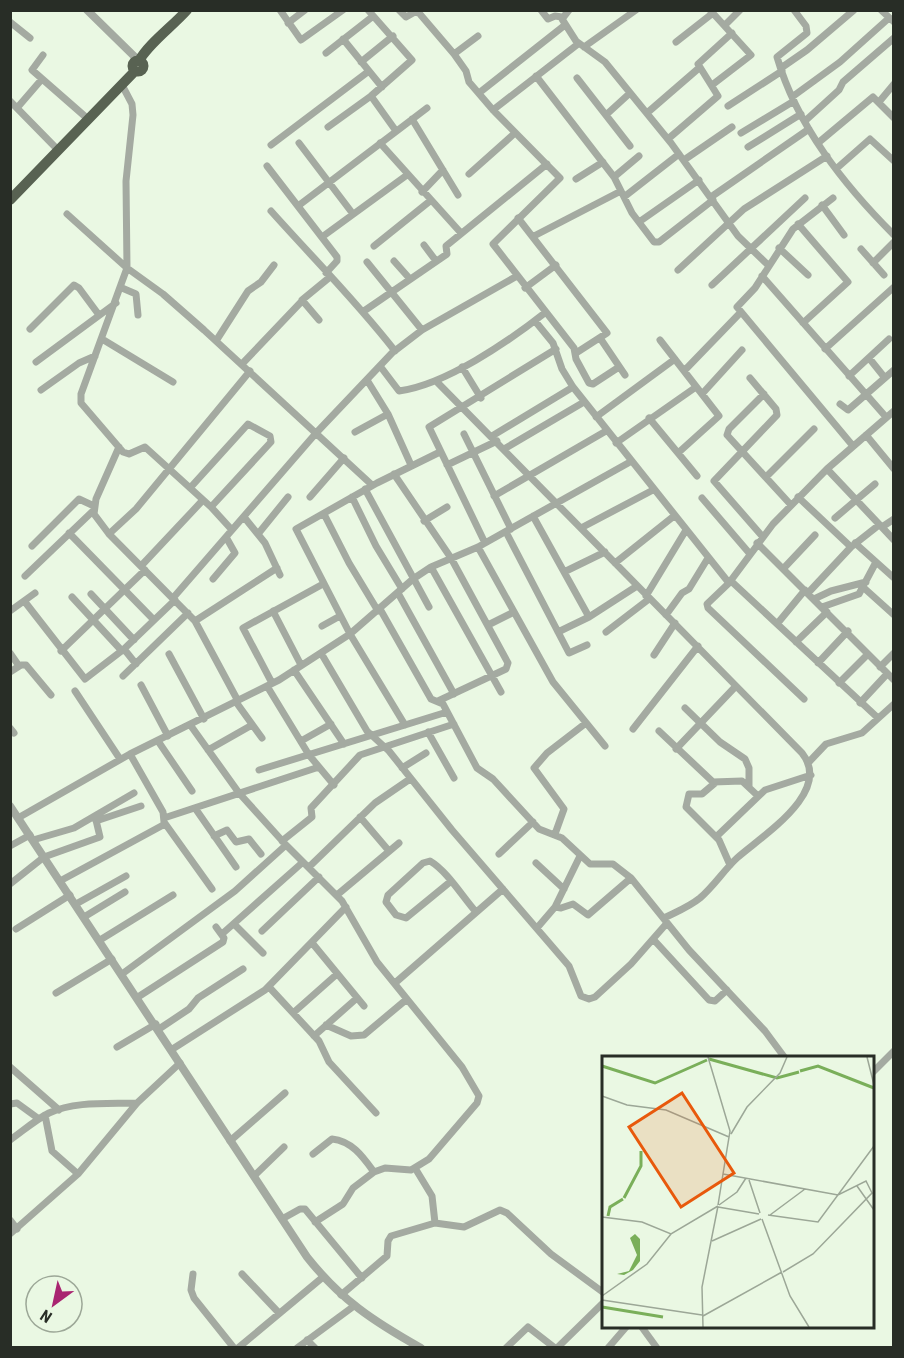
<svg xmlns="http://www.w3.org/2000/svg" width="904" height="1358" font-family="'Roboto Condensed',sans-serif">
<style>
.lines{fill:none;stroke-linecap:round;stroke-linejoin:round}
.minor{stroke:#a4aaa1;stroke-width:7}
.tertiary{stroke:#a4aaa1;stroke-width:8}
.trunk{stroke:#586252;stroke-width:10}
.inset-river{fill:none;stroke:#7aaf5a;stroke-width:3}
.inset-road{fill:none;stroke:#9ca797;stroke-width:1.5}
.view{fill:#e8590c;fill-opacity:0.15;stroke:#e8590c;stroke-width:3}
.inset-edge{fill:none;stroke:#282d26;stroke-width:3}
</style>
<rect width="100%" height="100%" fill="#eaf8e3"/>
<g class="lines">
<path class="minor" d="M280,10l21,30 42,-30
M399,10l7,7 9,-5 4,1 35,41 12,17 3,11 24,28 67,68 -67,66 81,104 2,11 13,24 4,1 26,-17
M541,10l7,9 7,-3 7,1
M569,10l-7,9 14,22 29,21 66,81 67,93 30,29
M710,10l41,45 -39,30
M794,10l12,16 1,7 -30,24c20,69 67,128 117,178
M881,10l13,12
M10,22l20,16
M288,23l17,-13
M725,25l15,-15
M343,39l39,48
M676,42l37,-29
M584,47l52,-37
M326,53l46,-36
M454,54l24,-18
M43,55l-11,15 56,49
M361,62l32,-26
M781,68l26,-18 47,-40
M536,76l78,101 18,36 22,29h5l54,-42
M577,78l53,68
M122,85l10,19 1,11 -7,66 1,87 -46,126v9l42,49 6,2 16,-7 66,60 21,23
M479,93l86,-68
M371,96l25,35
M792,97l48,-35 49,-44
M10,101l48,49
M879,102l15,-18
M728,106l54,-35
M17,108l25,-29
M493,110l85,-66
M647,113l52,-45
M607,114l23,-21
M412,119l46,76
M805,121l34,-31 4,-8 51,-44
M328,127l43,-31 41,-36 -44,-50
M741,133l53,-32
M668,139l50,-43 -20,-32 34,-31
M299,143l54,71
M380,143l81,90
M818,143l55,-46 21,21
M271,145l98,-74
M748,147l53,-33
M684,160l48,-33
M267,166l70,91v4l-11,12
M836,169l34,-30 24,22
M469,174l46,-41
M614,177l25,-21
M576,179l27,-17
M422,192l21,-22
M624,197l55,-43
M711,197l98,-68
M833,198l-40,31 -38,59 -18,19 116,139
M822,205l22,30
M298,206l129,-98
M271,211c42,47 86,91 124,140
M67,214l60,54 36,26 41,36 168,155
M518,218l89,115 -31,20
M639,222l60,-42
M798,224l50,58 -45,41
M534,236l87,-45
M322,237l85,-62
M424,245l12,16
M374,246l56,-45
M779,248l29,27
M861,249l23,26
M394,261l16,18
M367,262l55,68
M873,263l21,-21
M678,270l66,-61 83,-53
M762,276l124,141
M712,285l93,-87
M122,288l14,6 2,21
M525,288l31,-23
M364,311l83,-57 -1,-8 101,-82
M319,320l-17,-20 28,-23
M535,321l18,22 9,26 11,18 156,196
M30,329l44,-44 5,3 20,27
M600,338l25,37
M102,339l71,43
M660,340l59,76 -41,37
M216,341l32,-50 13,-9 13,-17
M825,349l69,-62
M869,358l16,20
M36,362l80,-59
M242,364l60,-63
M380,366l19,25c46,-6 109,-49 147,-79
M462,367l19,31
M684,371l57,-59
M849,376l40,-37
M750,378l26,31 1,6 -63,66 48,55
M367,380l21,34 23,51
M437,382l365,371c31,39 -39,82 -65,105 -13,12 -23,28 -37,40 -11,9 -24,14 -36,20
M41,390l38,-27 16,-7
M702,394l40,-44
M764,394l-35,35 -2,6 64,70
M840,404l8,6 46,-40
M596,417l79,-58
M649,418l48,58
M355,432l33,-18
M464,434l47,95
M866,435l28,34
M492,436l81,-49
M616,443l80,-56
M119,447l-23,52 -2,15 15,20 86,87 43,80
M504,449l80,-47
M447,465l50,-24
M827,469l67,71
M394,474l57,84 57,105 -2,6 -68,32
M766,477l48,-48
M190,488l58,-64 22,12 1,6 -60,65
M365,489l64,118
M494,496l112,-65
M310,497l34,-39
M352,497l24,49 26,43
M798,497l53,50
M702,498l48,56
M324,514l25,49 29,48
M533,516l56,101
M244,517l21,26 15,32
M835,518l40,-34
M424,521l23,-14
M882,527l12,-8
M581,528l72,-38
M506,532l63,121 18,-8
M69,533l85,87
M109,534l27,-25 114,-138
M258,534l30,-37
M485,543l-56,-116 127,-78
M757,543l137,137
M855,543l39,35
M32,546l47,-47 15,7
M478,547l75,135 52,64
M615,563l59,-47
M141,566l62,-66
M431,567l70,125
M783,569l32,-34
M564,572l41,-20
M25,576l69,-66
M213,579l22,-26 -9,-16
M731,581l147,137
M864,588l30,27
M398,593l56,101
M808,593l43,-46 28,-22
M91,594l43,46
M646,596l40,-66
M72,597l50,54
M173,598l144,-166 75,-79 30,-23 95,-54
M814,599l17,-8 35,-9
M25,602l60,77 39,-30 51,-49
M822,607l37,-13 17,-32
M380,609l51,90 12,5 34,64 16,11 46,50 23,9 28,26h23l18,14 58,72 76,81 20,27
M10,611l25,-18
M273,611l28,54
M666,615l16,-22 7,-4 19,-31
M195,621l82,-53
M777,624l28,-34
M488,625l26,-13
M322,626l18,-10
M558,632l31,-15 48,-31
M606,632l43,-33
M796,642l31,-30
M124,649l12,15
M61,651l84,-81
M10,653l9,13
M321,653l46,78 22,20 63,79 117,136 12,30 8,3 6,-2 36,-33 36,-41
M169,654l35,65
M654,655l21,-32
M818,663l30,-32
M880,667l14,-14
M294,670l50,74
M10,672l11,-7h5l25,30
M123,676l65,-63
M272,683l-29,-55 80,-44
M839,683l29,-29
M141,685l27,51
M267,686l42,69 25,30
M75,691l45,68
M804,699l-96,-91 -1,-4 22,-21 44,-59 54,-55 67,-58
M236,702l26,36
M860,703l27,-29
M685,708l35,34 25,17 4,9v19
M405,725l-55,-91 -54,-105 81,-46 63,-31
M191,726l48,67 47,52 56,56 35,61 85,105 17,29 -2,7 -48,56 -18,11 -26,-2 -11,4 -21,16 -10,16 -28,18
M10,728l4,5
M633,729l65,-83
M659,731l54,51 29,-1 16,15
M428,732l26,46
M158,741l34,50
M301,741l30,-17
M676,749l60,-63
M208,750l44,-25
M130,754l33,58 1,10 48,67
M809,762l17,-18 36,-11 32,-29
M402,768l24,-15
M259,770l188,-58
M715,783l-13,11h-13l-3,13 33,33 11,25
M195,808l41,59
M360,817l29,34
M18,818l112,-64 149,-74 71,-46 63,-55 18,-12 47,-20 152,-85
M164,818l155,-51
M96,821l45,-15
M555,834l9,-25 -30,-41 13,-15 39,-30
M214,836l13,-6 9,12 13,-3 12,15
M716,837l49,-47 46,-15
M33,840l41,-12 60,-35
M282,841l30,-24 -1,-9 49,-53 94,-31
M10,846l20,-11
M499,854l34,-32
M536,863l28,26
M309,867l66,-64 35,-24
M60,881l105,-57
M450,882l-44,36 -10,-3 -10,-13 2,-7 35,-32 7,-2c17,10 32,35 46,51
M10,884l34,-27 56,-20 -5,-21
M337,895l62,-52
M76,904l50,-28
M555,907l6,1 12,-4 15,11 43,-37
M84,917l41,-25
M234,924l29,29
M537,928l18,-21 25,-51
M16,929l54,-34
M262,931l57,-54
M222,934l81,-72
M653,939l56,61 6,1 12,-11
M100,940l73,-45
M313,944l51,62
M122,974l113,-83 51,-46
M395,983l108,-94
M269,987l50,54 10,21 47,51
M56,993l56,-34
M138,997l85,-55 1,-4 -8,-11
M293,1013l44,-39
M326,1025l25,11 13,-1 43,-36
M159,1029l30,-20 9,-11 45,-29
M314,1036l43,-38
M117,1047l39,-23
M171,1050l94,-60 81,-83
M10,1067l49,43
M872,1073l22,-22
M10,1104l7,-1 22,16
M45,1115l7,36 26,23
M10,1140c13,-9 25,-20 39,-27 26,-12 59,-9 88,-10
M230,1141l55,-48
M313,1154l19,-15c20,2 31,18 42,33
M415,1168l17,28 3,27
M254,1176l30,-29
M282,1219l18,-10h5l57,69
M10,1220l7,9
M10,1234l68,-60 59,-71 43,-40
M193,1274l-2,16 3,8 40,50
M242,1274l37,39
M341,1295l46,-39 1,-15 3,-5 44,-13 29,4 36,-17 7,3 44,41 53,39
M641,1326l16,22
M307,1340l8,8
M238,1348l85,-71
M297,1348l57,-42
M506,1348l22,-21 27,21
M557,1348l47,-46
M608,1348l19,-22"/>
<path class="tertiary" d="M87,10l51,50
M10,806l297,451c34,43 66,64 114,91"/>
<path class="trunk" d="M132.5 66a5.5 5.5 0 1 1 11 0a5.5 5.5 0 1 1-11 0Z
M139,61c9,-17 34,-35 48,-51
M10,200l125,-129"/>
</g>
<g transform="translate(602 1056)">
<rect width="272" height="272" fill="#eaf8e3"/>
<path d="M33,178l5,5v22l-7,9 -9,5 -7,-1 12,-3 8,-16 -7,-17z" fill="#7aaf5a"/>
<path class="inset-river" d="M107,3l68,19 22,-6M0,10l53,17 52,-23M198,15l18,-5 56,22M22,142l17,-32v-15M6,160l2,-9 13,-8M0,251l61,10"/>
<path class="inset-road" d="M106,1l22,74 -7,43M265,1l7,28M0,40l25,9 39,5 63,27M129,78l16,-27 33,-34 7,-16M121,118l115,21 28,-14 6,12 -59,61 -30,18M147,124l11,33M255,130l17,24M116,149l5,-31M117,149l18,-13 9,-14M116,151l41,7M166,159l50,7 56,-76M168,159l35,-26M0,161l40,5 29,12 47,-28M160,163l28,77 19,31M110,185l49,-22M0,240l45,-32 24,-30M0,244l100,15M101,260l79,-44M101,271l-1,-40 16,-81"/>
<path class="view" d="M80,37l52,80 -53,34 -52,-80z"/>
<rect width="272" height="272" class="inset-edge"/>
</g>
<rect width="904" height="1358" fill="none" stroke="#282d26" stroke-width="24"/>
<g transform="translate(54 1304) rotate(213)"><circle r="28" fill="#eaf8e3" stroke="#9ca797" stroke-width="1.5"/>
<path d="M0-4.5L10 22L0 15L-10 22Z" fill="#a92571"/>
<text y="-9" font-size="16" font-weight="bold" text-anchor="middle" fill="#282d26">N</text>
</g>
</svg>
